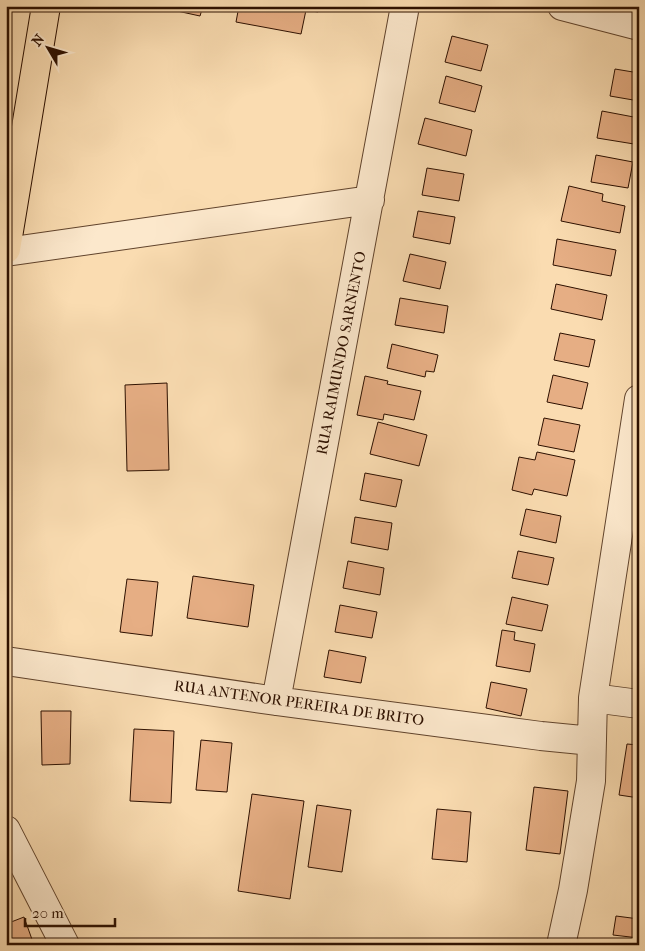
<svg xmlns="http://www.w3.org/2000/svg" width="645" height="951" font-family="'IM FELL French Canon',serif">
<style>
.building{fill:#e6ae84;stroke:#2d1000}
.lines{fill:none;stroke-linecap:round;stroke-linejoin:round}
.minor-casing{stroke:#60432c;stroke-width:30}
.major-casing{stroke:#2d1000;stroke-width:30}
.minor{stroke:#fce8cc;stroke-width:28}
.major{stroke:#fadcb1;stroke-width:28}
.labels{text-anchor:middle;stroke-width:4;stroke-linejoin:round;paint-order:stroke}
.street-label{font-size:15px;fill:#2d1000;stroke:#fce8cc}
</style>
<rect width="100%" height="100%" fill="#fadcb1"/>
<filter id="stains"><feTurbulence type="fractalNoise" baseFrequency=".004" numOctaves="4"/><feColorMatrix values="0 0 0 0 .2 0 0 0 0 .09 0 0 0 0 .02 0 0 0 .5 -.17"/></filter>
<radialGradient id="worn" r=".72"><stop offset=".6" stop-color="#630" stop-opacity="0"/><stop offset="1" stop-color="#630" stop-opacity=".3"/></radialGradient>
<path class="building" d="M169,6h34l-3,10 -32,-7z
M239,6h80l-1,6 -12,-2 -5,24 -65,-12z
M452,36l36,9 -7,26 -36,-9z
M615,69l24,4v28l-29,-5z
M446,76l36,10 -7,26 -36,-9z
M602,111l37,7 -5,26 -37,-6z
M425,118l47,12 -6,26 -48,-12z
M596,155l37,7 -5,26 -37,-6z
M427,168l37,6 -5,27 -37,-6z
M569,186l34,8 -1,7 23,5 -5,27 -59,-12z
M418,211l37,6 -5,27 -37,-7z
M557,239l59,11 -5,26 -58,-11z
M410,254l36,8 -6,27 -37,-8z
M556,284l51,11 -5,25 -51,-11z
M400,298l48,8 -4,27 -49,-8z
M560,333l35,7 -6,27 -35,-7z
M392,344l46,11 -4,17 -8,-1 -1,6 -38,-9z
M553,375l35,8 -6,26 -35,-7z
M365,376l23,5 -1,3 34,7 -7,29 -30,-6 -1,6 -26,-5z
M167,383l2,87 -42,1 -2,-86z
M544,418l36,7 -6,27 -36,-7z
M378,422l49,13 -8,31 -49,-12z
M537,452l38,8 -8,36 -33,-7 -2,6 -20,-5 7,-33 16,3z
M365,473l37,7 -6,27 -36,-7z
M526,509l35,7 -5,27 -36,-8z
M355,517l37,6 -4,27 -37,-7z
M518,551l36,7 -6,27 -36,-7z
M348,561l36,7 -4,27 -37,-7z
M193,576l61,9 -6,42 -61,-9z
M127,579l31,3 -6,54 -32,-4z
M512,597l36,8 -6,26 -36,-7z
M340,605l37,7 -5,26 -37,-6z
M502,630l13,2 -1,8 21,4 -5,28 -34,-6z
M329,650l37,7 -5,26 -37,-6z
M491,682l36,7 -6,27 -35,-8z
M41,711h30l-1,53 -28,1z
M134,729l40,2 -3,72 -41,-2z
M201,740l31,3 -5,49 -31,-2z
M627,744l12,1v53l-20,-3z
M534,787l34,4 -8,63 -34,-4z
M252,794l52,7 -14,98 -52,-8z
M317,805l34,5 -9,62 -34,-5z
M437,809l34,3 -4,50 -35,-3z
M616,916l23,3v19l-26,-3z
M24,917l10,28h-28v-21z"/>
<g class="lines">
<defs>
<path id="minor" d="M562,6l77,20
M6,252l364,-52
M6,661l270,40 265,35 51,5
M593,698l46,6
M276,701l129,-695
M6,830l59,115
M561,945l12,-55 18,-109 2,-83 46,-299"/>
<path id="major" d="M6,249l40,-243"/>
</defs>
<use href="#minor" class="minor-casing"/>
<use href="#major" class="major-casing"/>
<use href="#minor" class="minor"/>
<use href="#major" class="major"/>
</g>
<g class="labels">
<g class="street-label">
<text transform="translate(341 353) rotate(-79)" y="5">RUA RAIMUNDO SARNENTO</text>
<text transform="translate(299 703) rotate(8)" y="5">RUA ANTENOR PEREIRA DE BRITO</text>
</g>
</g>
<rect width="645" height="951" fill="none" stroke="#fadcb1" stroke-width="25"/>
<rect x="8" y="8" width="630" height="936" fill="none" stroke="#2d1000" stroke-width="2.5"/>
<rect x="12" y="12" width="620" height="926" fill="none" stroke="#2d1000"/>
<g transform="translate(48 48) rotate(308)" stroke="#fce8cc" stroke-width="4" paint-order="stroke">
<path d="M0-4L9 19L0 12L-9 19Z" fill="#2d1000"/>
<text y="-8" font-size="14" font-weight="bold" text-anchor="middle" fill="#2d1000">N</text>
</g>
<path d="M25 918v8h90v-8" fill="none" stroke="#2d1000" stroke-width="2.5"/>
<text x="32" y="918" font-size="15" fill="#2d1000" stroke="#fce8cc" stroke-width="4" paint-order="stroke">20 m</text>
<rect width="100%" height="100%" filter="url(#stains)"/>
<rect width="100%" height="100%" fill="url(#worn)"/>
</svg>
